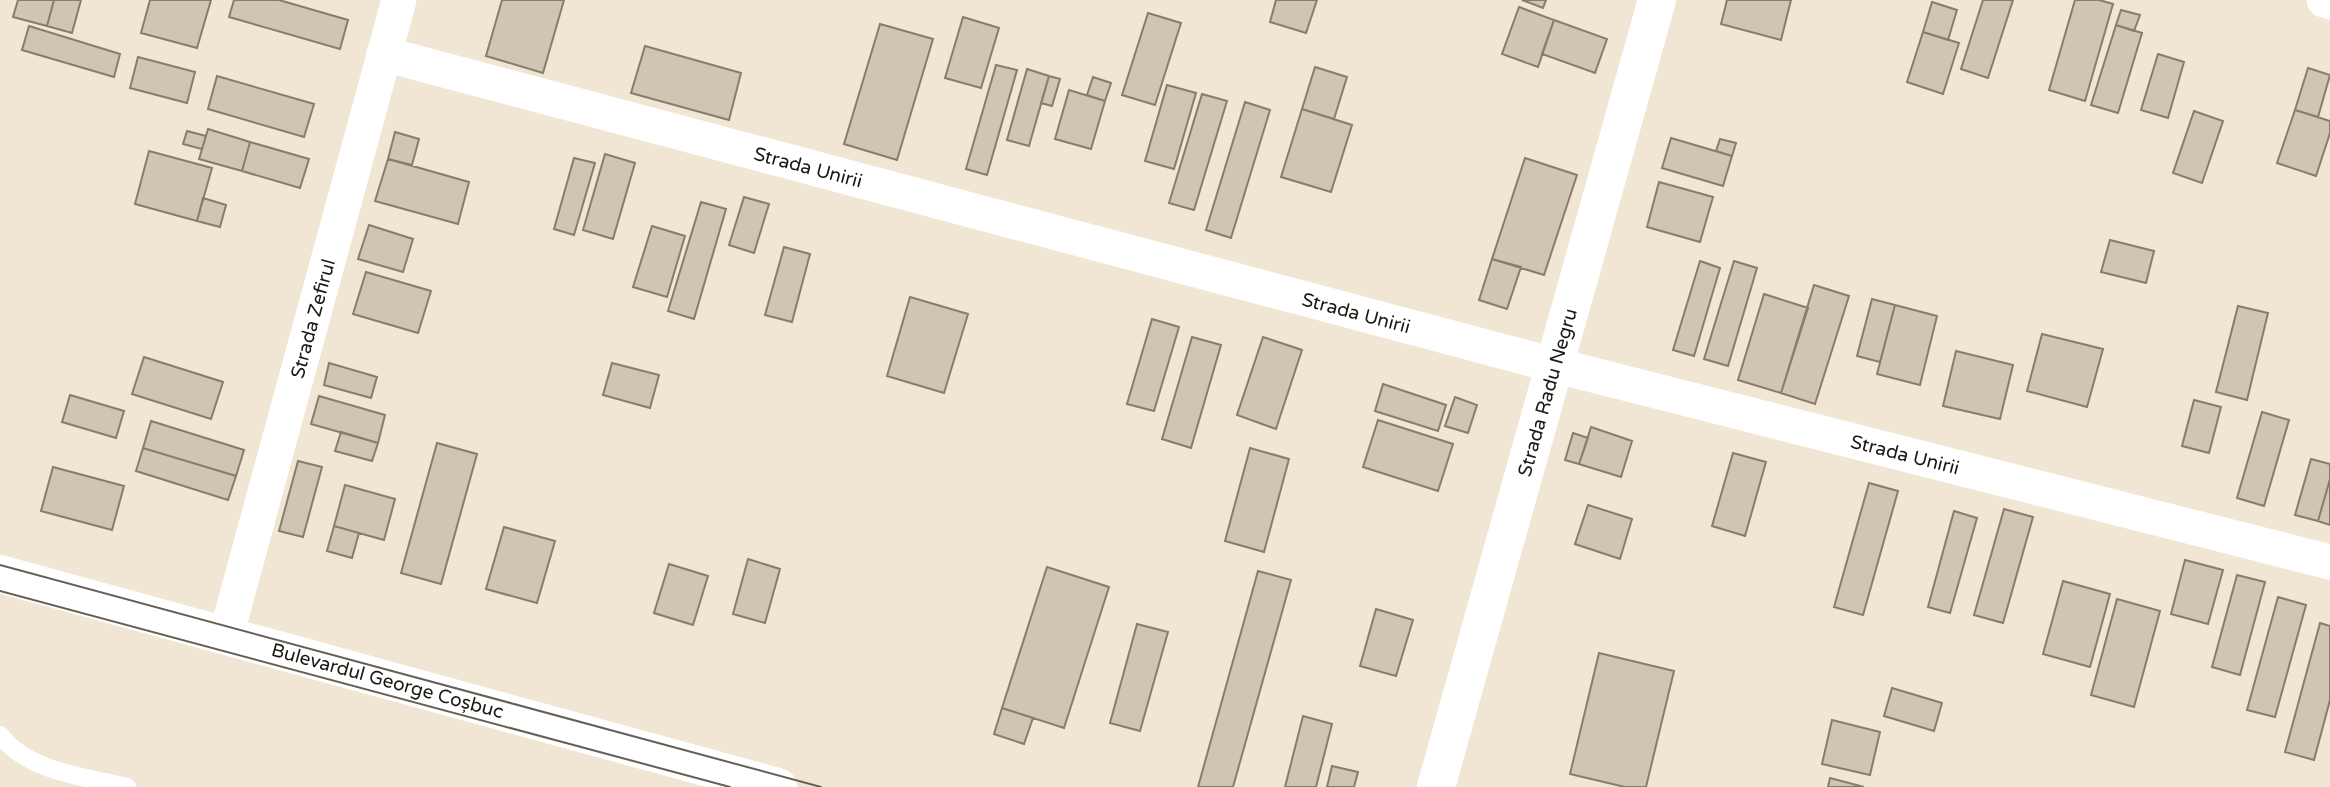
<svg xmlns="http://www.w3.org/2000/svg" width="2330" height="787" font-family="'Varela Round',sans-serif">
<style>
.building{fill:#d0c5b3;stroke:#877d6d;stroke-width:2}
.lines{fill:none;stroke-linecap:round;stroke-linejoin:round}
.service{stroke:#fff;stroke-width:18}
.minor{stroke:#fff;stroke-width:35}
.tertiary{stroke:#fff;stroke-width:38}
.primary{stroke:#fff;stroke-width:38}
.tram{stroke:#665f55;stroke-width:2}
.labels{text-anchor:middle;stroke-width:6;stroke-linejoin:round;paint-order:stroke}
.street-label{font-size:19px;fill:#1b1711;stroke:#fff}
</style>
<rect width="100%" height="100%" fill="#f1e6d4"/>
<path class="building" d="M18,0h36l-7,26 -34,-9z
M54,0h27l-9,33 -25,-7z
M150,0h61l-14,48 -56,-15z
M234,0h45l69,20 -8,29 -111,-32z
M502,0h62l-21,73 -57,-17z
M1276,0h41l-11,33 -36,-11z
M1522,0h24l-3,8z
M1727,0h64l-10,40 -60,-16z
M1983,0h30l-25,78 -27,-9z
M2075,0h24l14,4 -28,97 -36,-11z
M1932,2l25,8 -9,30 -25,-8z
M1519,7l35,13 -16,47 -36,-13z
M2121,10l19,5 -6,16 -18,-6z
M1148,13l33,10 -26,82 -33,-10z
M963,17l36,11 -18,60 -36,-10z
M1554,20l53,19 -12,34 -53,-19z
M880,24l53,15 -36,121 -53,-16z
M2116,25l26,8 -24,80 -27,-8z
M29,26l91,28 -6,23 -92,-27z
M1923,32l36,11 -16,51 -36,-12z
M645,46l96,27 -12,47 -98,-27z
M2158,54l26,8 -16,56 -27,-8z
M138,57l57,15 -8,31 -57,-15z
M996,65l21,5 -30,105 -21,-6z
M1315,67l32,10 -13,42 -32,-10z
M2308,68l22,7 -12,42 -23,-7z
M1027,69l22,7 -20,70 -22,-6z
M217,76l97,28 -10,33 -96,-28z
M1049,76l11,3 -8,27 -11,-3z
M1093,77l18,6 -6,18 -18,-6z
M1167,85l29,8 -22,76 -29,-8z
M1069,90l36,11 -14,48 -36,-10z
M1202,94l25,7 -33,109 -25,-7z
M1245,102l25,8 -39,128 -25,-8z
M1302,109l50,16 -21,67 -50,-15z
M2295,110l35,11v12l-14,43 -39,-13z
M2194,111l29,10 -21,62 -29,-10z
M208,129l42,13 -8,29 -43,-12z
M187,131l19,5 -4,13 -19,-5z
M395,132l24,7 -7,26 -24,-6z
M1671,138l61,18 -9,30 -61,-18z
M1720,139l16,4 -4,13 -16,-5z
M250,142l59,17 -9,29 -58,-17z
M149,151l63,17 -15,53 -62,-17z
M605,154l30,9 -22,76 -30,-9z
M574,158l21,5 -21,72 -20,-6z
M1525,158l52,17 -33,100 -52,-16z
M388,159l81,23 -11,42 -83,-23z
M1659,182l54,15 -13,45 -53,-15z
M744,197l25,7 -15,49 -25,-8z
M203,198l23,7 -6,22 -23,-6z
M701,202l25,7 -32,110 -26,-8z
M369,225l44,14 -10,33 -45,-13z
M652,226l33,10 -18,61 -34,-10z
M2110,240l44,11 -8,32 -45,-11z
M784,247l26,7 -18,68 -27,-7z
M1492,259l29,8 -14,42 -28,-9z
M1700,261l20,7 -26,88 -21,-6z
M1734,261l23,7 -29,98 -24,-7z
M366,272l65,19 -13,42 -65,-19z
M1814,285l35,11 -34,108 -34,-11z
M1764,294l44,14 -27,85 -43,-13z
M910,297l58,17 -24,79 -57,-17z
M1872,299l23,6 -15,57 -23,-6z
M1895,305l42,11 -17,69 -43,-11z
M2238,306l30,7 -21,87 -31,-8z
M1152,319l27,8 -25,84 -27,-7z
M2042,334l61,15 -16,58 -60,-16z
M1192,337l29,8 -30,103 -29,-9z
M1263,337l39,13 -26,79 -39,-14z
M1956,351l57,14 -13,54 -57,-13z
M144,357l79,25 -12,37 -79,-25z
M329,363l48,14 -6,21 -47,-13z
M612,363l47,12 -9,33 -47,-13z
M1383,384l63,21 -8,26 -63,-20z
M70,395l54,16 -8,27 -54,-16z
M319,396l66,19 -7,28 -67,-19z
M1455,397l22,8 -9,28 -23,-7z
M2194,400l27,7 -12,46 -27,-7z
M2262,412l27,8 -25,86 -27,-8z
M1378,420l75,24 -15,47 -75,-24z
M151,421l93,29 -8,26 -93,-28z
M1591,427l41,14 -11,36 -42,-13z
M341,432l37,11 -6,18 -37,-10z
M1573,433l15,5 -9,26 -14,-4z
M437,443l40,11 -36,130 -40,-11z
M143,448l93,28 -8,24 -92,-29z
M1250,448l39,11 -25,93 -39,-11z
M1733,453l33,9 -21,74 -33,-10z
M2311,459l19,5v15l-12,42 -23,-6z
M298,461l24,6 -19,70 -24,-6z
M53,467l71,19 -12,44 -71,-19z
M2330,479v46l-12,-4z
M1869,483l29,8 -35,124 -29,-8z
M345,485l50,14 -11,41 -50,-14z
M1588,505l44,14 -12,40 -45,-15z
M2004,509l29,8 -30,106 -29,-8z
M1954,511l23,7 -27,95 -22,-6z
M334,526l25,7 -7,25 -25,-7z
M504,527l51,14 -18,62 -51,-14z
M748,559l32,10 -15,54 -32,-9z
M2185,560l38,10 -15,54 -37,-10z
M669,564l39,12 -15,49 -39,-12z
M1047,567l62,20 -45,141 -62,-20z
M1258,571l33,9 -58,207h-35z
M2237,575l28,7 -25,93 -28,-8z
M2063,581l47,13 -20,73 -47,-13z
M2278,597l28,8 -31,112 -28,-7z
M2117,599l43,12 -26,96 -43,-12z
M1376,609l37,11 -17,56 -36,-10z
M2320,623l10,3v74l-16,60 -29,-8z
M1137,624l31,8 -28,99 -30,-8z
M1599,653l75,18 -28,116h-21l-55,-13z
M1892,688l50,15 -8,28 -50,-15z
M1002,708l31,10 -9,26 -30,-10z
M1303,716l29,8 -16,63h-31z
M1832,720l48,12 -10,43 -48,-11z
M1332,766l26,6 -4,15h-27z
M1830,778l34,9h-36z"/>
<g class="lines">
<path class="service" d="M0,735c28,37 86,42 127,52"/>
<g class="minor">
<path d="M2324,0l6,2"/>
<path id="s1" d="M384,54l1170,311 776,197"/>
<path id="s2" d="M226,636l173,-636"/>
</g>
<path class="tertiary" id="s3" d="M1436,787l221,-787"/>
<path class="primary" id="s4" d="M0,574l778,213"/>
<path class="tram" d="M0,565l821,222
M0,591l730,196"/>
</g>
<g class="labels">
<g class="street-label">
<text dy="7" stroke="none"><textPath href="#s1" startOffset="439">Strada Unirii</textPath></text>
<text dy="7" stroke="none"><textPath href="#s1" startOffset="1006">Strada Unirii</textPath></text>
<text dy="7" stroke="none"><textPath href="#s2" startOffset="329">Strada Zefirul</textPath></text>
<text dy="7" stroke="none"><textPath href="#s3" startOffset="410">Strada Radu Negru</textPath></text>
<text dy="7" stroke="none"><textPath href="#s1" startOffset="1573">Strada Unirii</textPath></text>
<text dy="7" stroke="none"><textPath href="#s4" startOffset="402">Bulevardul George Coșbuc</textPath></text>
</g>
</g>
</svg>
